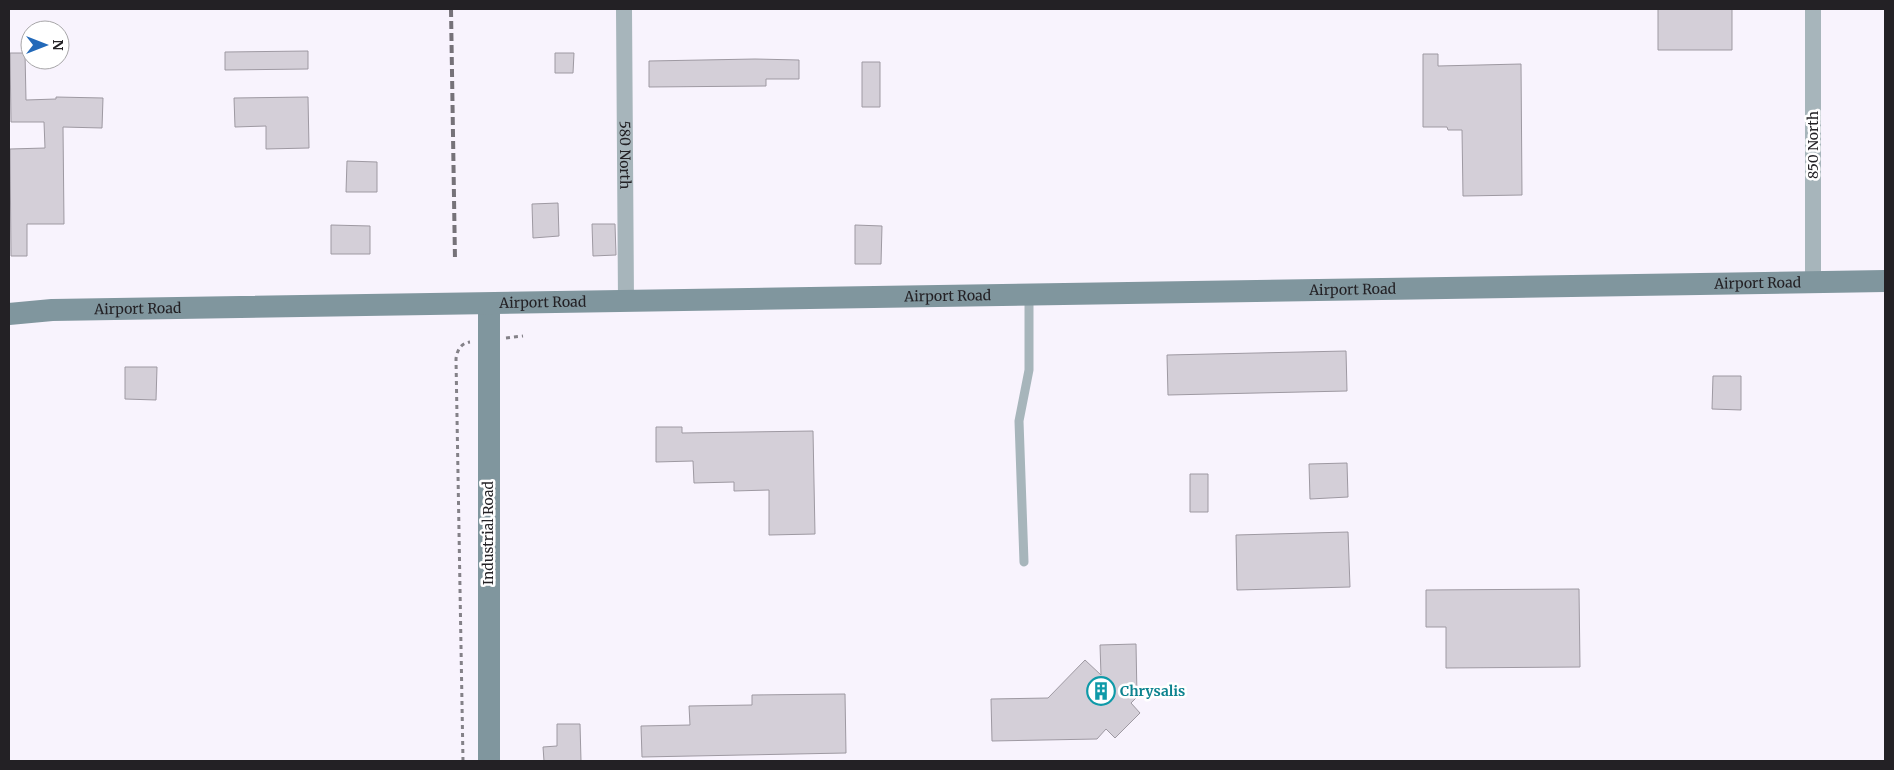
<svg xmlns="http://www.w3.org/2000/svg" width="1894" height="770" font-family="Merriweather,serif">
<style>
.building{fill:#d4cfd8;stroke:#9e99a2}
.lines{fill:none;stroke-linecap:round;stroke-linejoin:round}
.path{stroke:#848188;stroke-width:3;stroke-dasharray:4 4;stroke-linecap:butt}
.lane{stroke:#a7b5bb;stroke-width:9}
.street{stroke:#a7b5bb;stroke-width:16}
.secondary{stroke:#80969e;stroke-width:22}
.rail{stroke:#767279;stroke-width:4;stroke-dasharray:8 4;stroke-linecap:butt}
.labels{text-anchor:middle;stroke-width:5;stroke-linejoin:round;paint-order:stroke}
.street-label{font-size:14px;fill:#232125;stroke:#fff}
.culture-label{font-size:14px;font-weight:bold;fill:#0d838f;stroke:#fff;text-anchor:start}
</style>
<rect width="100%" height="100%" fill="#f8f3fd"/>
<path class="building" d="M1658,9h74v41h-74z
M308,51v18l-83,1v-18z
M10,53h15l1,47 30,-1v-2l47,1 -1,30 -39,-1 1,97h-37v32h-16l-1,-107 35,-1 -1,-26h-33z
M555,53h19l-1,20h-18z
M1423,54h15v12l83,-2 1,131 -59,1 -1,-66h-14l-1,-3h-24z
M755,59l44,1v19h-33v7l-117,1v-26z
M862,62h18v45h-18z
M308,97l1,51 -43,1v-23l-31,1 -1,-29z
M347,161l30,1v30h-31z
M558,203l1,33 -26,2 -1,-34z
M592,224h23l1,31 -23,1z
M331,225l39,1v28h-39z
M855,225l27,1 -1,38h-26z
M1346,351l1,40 -179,4 -1,-40z
M125,367h32l-1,33 -31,-1z
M1713,376h28v34l-29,-1z
M656,427h26v6l131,-2 2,103 -46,1v-45l-35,1v-9l-40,1 -1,-22 -37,1z
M1347,463l1,34 -38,2 -1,-35z
M1190,474h18v38h-18z
M1348,532l2,55 -113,3 -1,-55z
M1579,589l1,78 -134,1v-41h-20v-37z
M1136,644l1,53 -6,6 9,10 -25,25 -9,-9 -9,10 -105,2 -1,-42 57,-1 37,-38 16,15 -1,-30z
M845,694l1,59 -204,4 -1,-31 49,-1 -1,-19 63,-1v-10z
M557,724h23l1,37h-37l-1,-14 14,-1z"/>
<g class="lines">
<path class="path" d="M506,338l17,-2
M463,761l-7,-402c1,-9 5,-16 14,-17"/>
<path class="lane" d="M1024,562l-5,-141 10,-51v-75"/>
<g class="street">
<path id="s1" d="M624,9l2,292"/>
<path d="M1813,282v-273"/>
</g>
<g class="secondary">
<path d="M489,304v457"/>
<path id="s2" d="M9,314l43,-4 1833,-29"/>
</g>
<path class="rail" d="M451,9l4,251"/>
</g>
<defs>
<symbol id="building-ring" viewBox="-11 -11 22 22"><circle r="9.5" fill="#fff" stroke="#0f9aa8" stroke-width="1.5"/><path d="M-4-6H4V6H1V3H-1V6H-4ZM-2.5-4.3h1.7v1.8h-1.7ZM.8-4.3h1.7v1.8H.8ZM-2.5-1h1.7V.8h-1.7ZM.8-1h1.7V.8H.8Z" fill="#0f9aa8"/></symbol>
</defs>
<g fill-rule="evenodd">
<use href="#building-ring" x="1085" y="675" width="32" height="32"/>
</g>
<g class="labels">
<g class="street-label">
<text transform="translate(1813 145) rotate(-90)" y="5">850 North</text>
<text dy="5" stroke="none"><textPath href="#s1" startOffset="146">580 North</textPath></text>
<text dy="5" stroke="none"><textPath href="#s2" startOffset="1749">Airport Road</textPath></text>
<text dy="5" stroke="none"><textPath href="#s2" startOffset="1344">Airport Road</textPath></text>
<text dy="5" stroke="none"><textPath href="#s2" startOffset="939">Airport Road</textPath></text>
<text dy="5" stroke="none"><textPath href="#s2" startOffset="534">Airport Road</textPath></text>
<text dy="5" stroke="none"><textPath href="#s2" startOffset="129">Airport Road</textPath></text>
<text transform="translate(488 533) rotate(-90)" y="5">Industrial Road</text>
</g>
<g class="culture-label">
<text x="1120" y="696">Chrysalis</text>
</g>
</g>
<rect width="1894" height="770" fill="none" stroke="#232125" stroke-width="20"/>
<g transform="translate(45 45) rotate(90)"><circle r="24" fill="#ffffff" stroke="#a7a6a8"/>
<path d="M0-4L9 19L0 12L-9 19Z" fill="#2269b9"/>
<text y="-8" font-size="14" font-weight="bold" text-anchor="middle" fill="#232125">N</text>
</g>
</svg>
